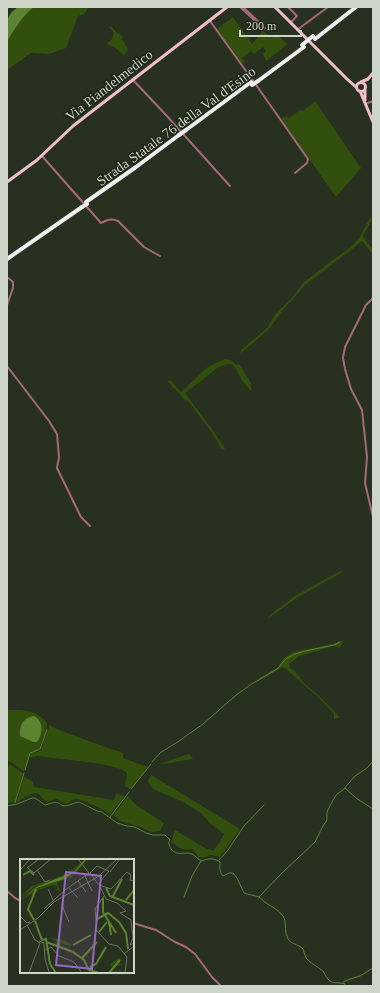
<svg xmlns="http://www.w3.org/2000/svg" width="380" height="993" font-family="Georgia,serif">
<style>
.green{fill:#324f0d}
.water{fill:#5c8332}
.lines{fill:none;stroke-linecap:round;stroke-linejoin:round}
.stream{stroke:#5c8332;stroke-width:1}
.minor{stroke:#a56979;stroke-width:2}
.major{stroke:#f0bdca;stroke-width:3}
.highway{stroke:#ededed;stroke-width:4}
.highway-bridge{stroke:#ededed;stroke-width:4}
.labels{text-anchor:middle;stroke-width:3;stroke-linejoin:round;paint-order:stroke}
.street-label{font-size:14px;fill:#cdd4c8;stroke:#1e2716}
.inset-river{fill:none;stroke:#5c8332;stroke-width:2}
.inset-road{fill:none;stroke:#6a7263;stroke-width:1}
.view{fill:#9867c2;fill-opacity:0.15;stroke:#9867c2;stroke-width:2}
.inset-edge{fill:none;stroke:#cdd4c8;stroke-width:2}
</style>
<rect width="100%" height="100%" fill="#28311f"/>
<path class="green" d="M34,7h55l-5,7 -6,2 -12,32 -17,6 -18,-1 -24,17v-29l11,-18 8,-10z
M233,17l19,27 11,-13 9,7 4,-4 11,10 -19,16h-2l-3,-6 3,-3 -3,-4 -9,7 -3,-3 -9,7 3,4 -3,2 -25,-35z
M111,26l4,5 8,6 -1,2 6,10 -4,6 -10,-8 -7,-3 5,-5 2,-6 -5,-6z
M315,101l46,67 -25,29 -55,-78 4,-3 4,2 11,-8 3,1z
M370,218l2,2 -9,15c2,8 10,10 10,20l-9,-12 -3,-2 -6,6 -49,37 -24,27 -13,18 -24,21 -5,3 1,-3 26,-22 9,-15 14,-13 14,-18 49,-37 7,-8z
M225,359l6,1 5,5 3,-1 12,19v8l-8,-9 -7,-13 -5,-5c-10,-1 -18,7 -25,13 -7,6 -14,10 -21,16l29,39 11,17 -3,1 -10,-17 -23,-31 -6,-4 -15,-16 1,-2 2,1 10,11 27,-25z
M340,571l3,1 -45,25 -32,23 9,-9 20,-15z
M344,640l-4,8 -6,-2 -35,10 -10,8 1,4 4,2 11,14 15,13 20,20 -6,2v-5l-16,-17 -32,-28 -3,-2 -26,15 3,-4 18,-11 6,-9 9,-6 40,-8z
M7,710c17,0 28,-1 40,13v8l-8,18 -9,3 -6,19 -13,-9 -4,-2z
M50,725l9,5 46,17 18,6v5l25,9 -18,22 -5,-3 2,-13 -6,-4 -19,-5 -64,-8 -9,1 2,-4 8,-2 2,-2z
M189,754l4,5c-11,1 -23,5 -34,5z
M9,764l11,7 3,2 -8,29 -7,1 -1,-1v-31z
M151,775l89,54 -20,28 -9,-2 -7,2h-6l-5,-8c-10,1 -13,0 -21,-7l1,-6 2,-6 32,19h3l3,2 6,-8 5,-9 -13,-10 -10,-11 -18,-11 -30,-13 -3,-4 -2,-4z
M24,777l9,5 1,5 80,13 2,-6 9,2 -15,18c-6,-4 -26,-14 -33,-15 -10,0 -5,10 -20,0l-4,1 -5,2 -4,-2 -6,-7 -7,1 -14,8z
M128,796l8,9 28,18 -4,8 -9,1 -10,-5 -21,-6 -7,-6z"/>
<path class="water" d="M18,7h16c-13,10 -18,21 -27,34 0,-15 -3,-25 11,-34z
M34,716c10,5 9,18 3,26h-4l-13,-6c-1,-11 3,-18 14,-20z"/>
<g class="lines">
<path class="stream" d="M152,762l8,-9 19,-12 24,-17 32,-28 15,-11 27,-16 10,-11 8,-4 10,-3 29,-6 6,-3
M25,770l5,-17 10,-4 7,-19
M345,788l11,10 17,11
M131,789l20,-25
M15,803l9,-30
M7,806l10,-2 15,-6h3l10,7c8,-2 11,-5 18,1 6,0 10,-3 16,-4l18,9 5,1 15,11 10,3 8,1 11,6 7,2h12l5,5c-2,3 -1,5 1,9 6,8 13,2 21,5 4,2 6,6 10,7 6,-3 13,-3 18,1 0,5 -1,10 3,14l6,-3h4l4,5 7,15c5,2 10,2 15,4 3,2 4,4 7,6 6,4 13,7 17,13 4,6 1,14 4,20 2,9 11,7 16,13 1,3 2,6 3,9 5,6 11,8 17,13 2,3 4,8 7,10 4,3 10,1 15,3v2
M110,817l19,-25
M219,860l9,-10 16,-24 20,-21
M184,897l8,-21 9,-15
M259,897l23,-24 33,-31 8,-16 4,-6v-8l6,-12 4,-6 6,-4 12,-14 12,-8 6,-7
M343,982l7,-3 10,-3 13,-8"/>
<path class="minor" d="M240,7l24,22
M243,7l22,21
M288,7l9,9 -6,6
M210,21l49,68 49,70 -1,4 -12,10
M297,30l31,-23
M133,80l33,35 64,71
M365,104l8,-3
M42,156l59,67c6,-3 10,-5 17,-2l26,26 16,9
M7,277l6,5v6l-6,17
M373,298l-7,7 -21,42 -2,11 2,11 6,20 11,21 5,47 -2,26 8,34
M7,366l42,55 8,13 2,23 -2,11 24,49 9,9
M7,891l8,7 6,3
M133,923l23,7 19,12 11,5 9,7 17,23 9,9"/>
<path class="major" d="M275,7l72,72 9,8
M361,82l7,-3 5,-6
M356.5 87a4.5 4.5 0 1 1 9 0a4.5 4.5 0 1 1-9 0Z
M365,89v11
M360,91l13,31
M7,182l30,-22 36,-34 154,-119"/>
<path class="highway" d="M315,39l41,-32
M258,81l46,-34
M186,130l65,-48
M86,202l50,-35 43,-32
M7,259l75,-52"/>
<path class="highway-bridge" d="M302,45l11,-9
M252,85l6,-4
M179,135l7,-5
M82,207l5,-3"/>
</g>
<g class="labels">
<g class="street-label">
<text transform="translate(109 85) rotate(-38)" y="5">Via Piandelmedico</text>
<text transform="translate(176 126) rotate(-36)" y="5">Strada Statale 76 della Val d'Esino</text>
</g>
</g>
<g transform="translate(20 859)">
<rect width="114" height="114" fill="#28311f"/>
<path d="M65,0l-10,12 -13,7 -25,9 -17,10 12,-11 32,-11 -4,-3 4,2 7,-3zM69,0l-17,18 -15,6 4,9 -5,-2 2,-4h-4l3,-1h-5l-15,6 -6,7 1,-4 -12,7 13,-11 31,-11zM30,79l12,1 10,6 -2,2 -9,-4 1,3 11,5 -16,-4 -4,-5 6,1zM98,99l4,1 -5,4 6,2 -9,1 -4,6 10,-2 3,3h-14l3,-6 -2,-3z" fill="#324f0d"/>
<path d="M65,0h2l-11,12 -12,8 -27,9 -17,11 17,-12 38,-16z" fill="#5c8332"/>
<path class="inset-river" d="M3,16l7,-4 4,4M86,29l4,8 24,9M93,37l9,-17M83,39v14l13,21M106,41l8,-10M77,60l11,-6 11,9 7,11 2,16M14,61l-6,-11 8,-20M15,62l7,19 4,-1 4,25 6,9M89,63l2,13M79,73l8,-10M26,83l27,10 11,8 5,10 10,3M53,86l18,-10M62,99l15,-16M70,108l6,-3 10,-17M89,114l11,-13"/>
<path class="inset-road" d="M58,0l11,14M7,9l12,-9M8,9l6,5 17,-14M1,10l9,-10M17,11l8,12 5,-2M90,13l10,-13M65,17l7,15M58,22l8,11M78,25l-8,-11 7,-7 12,5 -10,12M79,25l7,15 11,4 9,8 -6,2 11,7 2,18 -3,7 4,-2M79,26l12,4 16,-17 4,3 -1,5 4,1M48,28l10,11M28,30l5,11M84,37l-9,13 2,22 12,13 9,2 9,11 -2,16M43,38l-1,8 7,17M24,50l21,-19 24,-17M0,57l7,7 3,-1M7,66l8,15 5,3 -11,30M0,71l18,-12 16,-16 45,-26 18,-17M19,82l5,2 1,16 4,13 4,1M26,91l5,-3 8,9 15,6 8,11M104,95l10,-8"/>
<path class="view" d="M46,13l35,4 -9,93 -36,-4z"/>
<rect width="114" height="114" class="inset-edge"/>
</g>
<rect width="380" height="993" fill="none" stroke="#cdd4c8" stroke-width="16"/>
<path d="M240 30v6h61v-6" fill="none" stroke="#cdd4c8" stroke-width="2"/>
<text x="246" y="30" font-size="12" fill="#cdd4c8" stroke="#1e2716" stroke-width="3" paint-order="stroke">200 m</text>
</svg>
